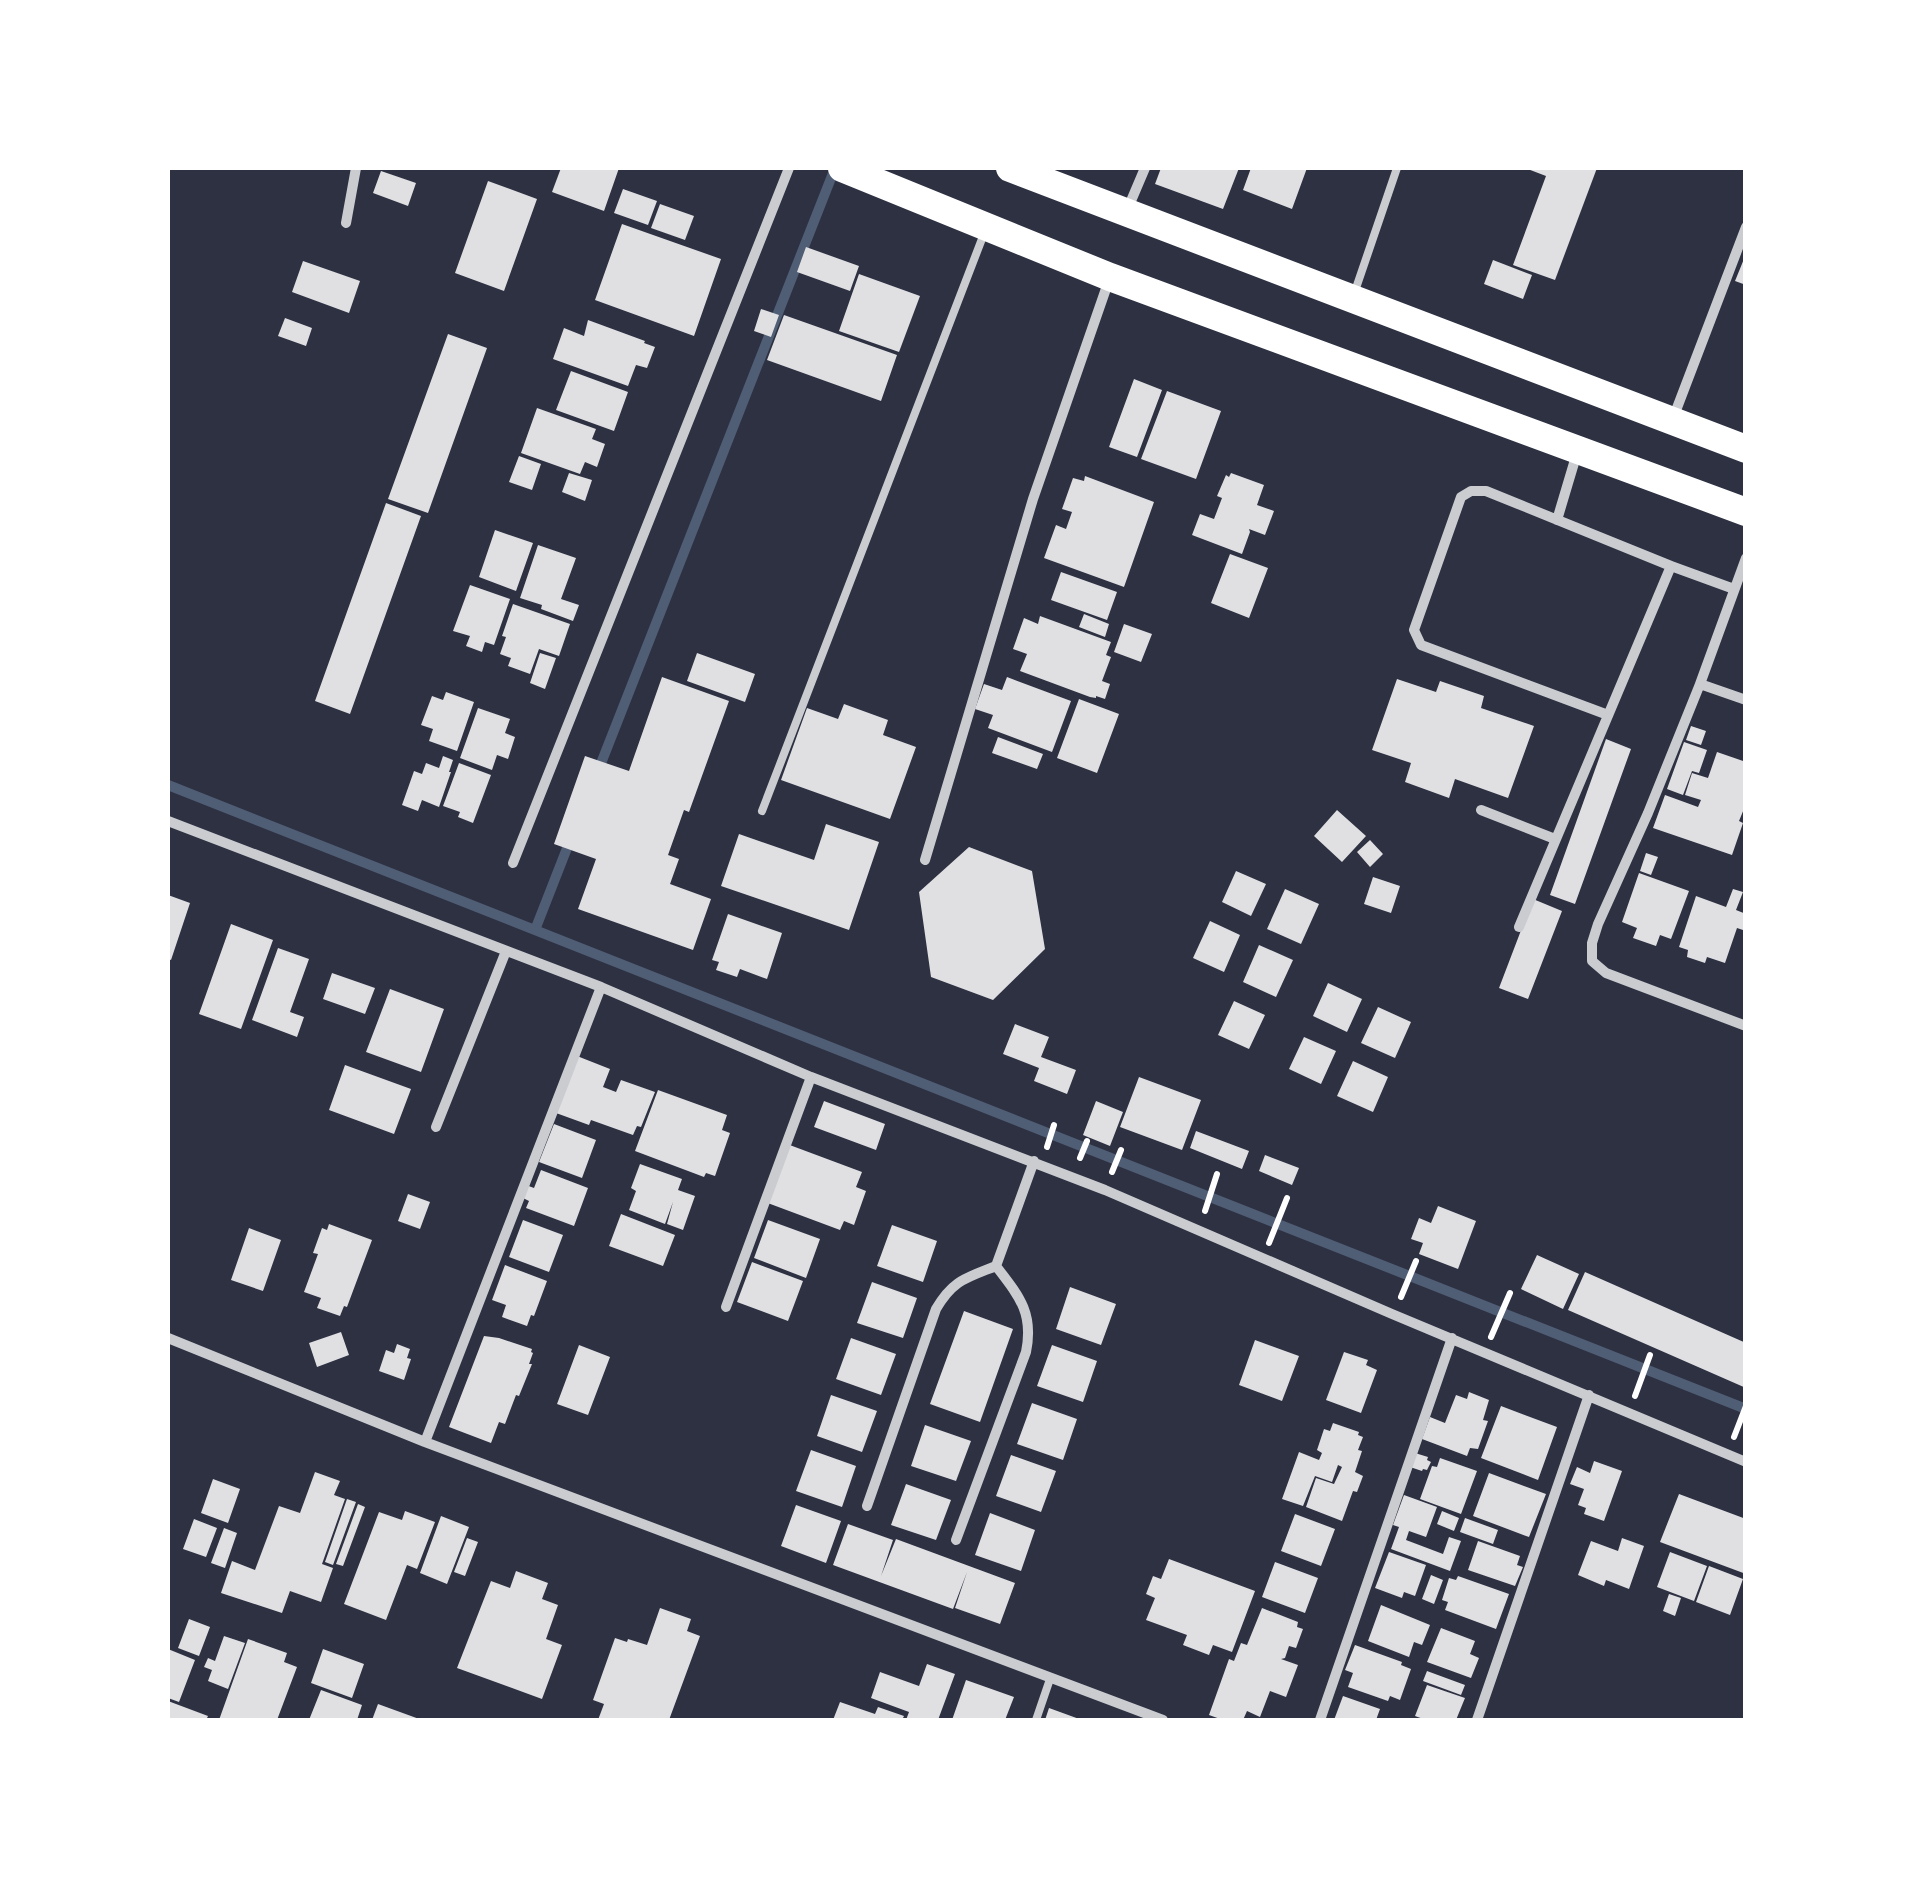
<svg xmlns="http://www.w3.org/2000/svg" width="1913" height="1888" font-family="'PT Sans Narrow',sans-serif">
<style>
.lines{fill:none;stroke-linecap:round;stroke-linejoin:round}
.stream{stroke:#4f5d75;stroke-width:10}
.building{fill:#e0e0e3}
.path{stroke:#fff;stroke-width:6}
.service{stroke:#caccd0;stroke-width:8}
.minor{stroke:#caccd0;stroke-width:10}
.trunk{stroke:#fff;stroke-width:28}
</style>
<rect width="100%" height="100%" fill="#2d3142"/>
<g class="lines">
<path class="stream" d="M598,771l237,-603
M168,785l1578,624
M535,930l36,-92"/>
</g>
<path class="building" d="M561,168h58l-15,43 -52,-19z
M1161,168h78l-16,41 -68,-25z
M1251,168h56l-15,41 -49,-19z
M1525,168h72l-42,112 -42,-15 33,-89z
M381,171l35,12 -8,23 -35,-13z
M488,181l49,18 -33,92 -49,-18z
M623,189l34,12 -9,24 -34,-12z
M660,204l34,12 -9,24 -34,-12z
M622,224l99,35 -27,77 -99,-36z
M806,247l53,19 -9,25 -53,-19z
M1746,254v31l-11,-4z
M1493,260l39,15 -9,24 -39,-15z
M303,261l57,20 -11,32 -57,-21z
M859,274l61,22 -21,56 -60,-21z
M761,309l18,6 -8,22 -17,-6z
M784,315l113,40 -16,46 -114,-41z
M285,318l27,10 -6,18 -28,-10z
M588,320l57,21 -1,2 11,4 -8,21 -11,-3 -8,21 -75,-27 11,-31 20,8z
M448,334l39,14 -59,165 -40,-14z
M571,371l57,21 -14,39 -58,-21z
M1134,379l28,11 -25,67 -28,-10z
M1167,391l54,20 -25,68 -55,-20z
M537,408l59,21 -4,10 13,5 -8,23 -12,-5 -5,12 -59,-21z
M519,456l22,8 -9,26 -23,-8z
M569,473l23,7 -7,21 -23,-9z
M1231,473l33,12 -7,20 17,6 -9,24 -16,-6 1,3 -8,22 -50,-19 8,-21 14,5 8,-21 -5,-2 9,-21 3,2z
M1085,476l69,26 -30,85 -80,-29 12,-33 10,4 6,-17 -10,-3 11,-31 11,3z
M386,503l35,13 -71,198 -35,-13z
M495,530l38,13 -17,48 -37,-14z
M538,545l38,13 -15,41 18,6 -6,16 -32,-12 1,-4 -22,-7z
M1230,554l38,14 -19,50 -38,-15z
M1061,572l56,20 -10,28 -56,-20z
M470,585l40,14 -16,46 -9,-3 -3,10 -16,-6 4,-10 -17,-5z
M513,604l57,20 -11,32 -20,-7 -9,25 -22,-8 3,-8 -11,-4 6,-17 -4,-1z
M1084,614l25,10 -4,13 -26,-10z
M1040,616l71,26 -5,13 5,2 -9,24 8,3 -5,15 -9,-3v2l-6,-1 -70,-26 7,-17 -14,-5 11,-31 14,6z
M1124,624l28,10 -11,28 -27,-10z
M540,653l16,5 -11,31 -15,-6z
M697,653l58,21 -10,28 -58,-21z
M662,677l67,24 -40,111 -5,-2 -16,45 11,4 -9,25 41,15 -18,51 -115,-41 18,-50 -42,-15 31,-88 44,15z
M1007,677l64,24 -19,51 -64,-24 5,-13 -18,-6 9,-25 18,6z
M1397,679l39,13 4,-11 44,15 -3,12 53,18 -26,72 -53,-19 -6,19 -44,-16 6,-19 -39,-13z
M446,692l28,10 -17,49 -28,-10 4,-12 -12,-4 11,-29 11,4z
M1079,699l40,15 -22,59 -40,-15z
M844,704l44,16 -5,15 33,12 -26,72 -109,-39 26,-72 31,11z
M478,708l32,11 -5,14 10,4 -7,22 -11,-4 -5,15 -32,-12z
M1691,726l15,5 -5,14 -15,-5z
M998,737l45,17 -6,15 -45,-16z
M1606,739l25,10 -56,155 -25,-9z
M1684,742l23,8 -8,23 -7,-2 -9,24 -16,-6z
M1717,752l29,10v42l-7,17 4,2 -11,32 -79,-27 12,-33 33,12 3,-7 -16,-5 7,-22 16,5z
M443,756l10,4 -4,12h2l-12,35 -17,-7 -4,11 -16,-6 12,-34 8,3 4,-11 13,5z
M459,763l32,12 -18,48 -15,-6 2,-5 -17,-6z
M1337,810l29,26 -24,26 -28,-26z
M826,824l53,18 -30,88 -128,-44 18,-52 75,26z
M1370,840l13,14 -13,13 -13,-15z
M969,847l63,24 13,78 -52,51 -62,-23 -12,-85z
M1646,853l12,4 -7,18 -11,-4z
M1236,871l30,13 -15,32 -29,-14z
M1639,873l50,18 -18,48 -11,-4 -4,11 -23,-8 4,-10 -15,-6z
M1373,877l27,9 -9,27 -27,-9z
M1285,889l34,15 -18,40 -34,-15z
M1733,889l10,3 -7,18 10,4v17l-9,-3 -12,35 -18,-6 -2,6 -18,-6 1,-7 -9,-3 17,-51 30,11z
M168,895l22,8 -19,57 -3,-1z
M1533,899l29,12 -34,88 -29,-11z
M728,914l54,19 -15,46 -27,-10 -3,8 -21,-7 3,-8 -7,-2z
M1210,921l30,14 -16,37 -31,-14z
M231,924l42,16 -32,89 -42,-15z
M1259,945l34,15 -17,37 -33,-15z
M278,948l31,11 -19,53 14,5 -7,20 -45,-17z
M332,973l43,15 -10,26 -42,-15z
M1328,983l34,16 -15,33 -34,-16z
M390,989l54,20 -23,63 -55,-20z
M1234,1001l31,14 -16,34 -31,-14z
M1378,1007l33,15 -16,36 -34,-15z
M1015,1024l34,13 -8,20 35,13 -9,24 -33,-13 5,-13 -36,-14z
M1304,1037l32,14 -15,33 -32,-15z
M577,1056l33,13 -7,18 13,5 5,-12 34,12 -14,35 -4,-1 -4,9 -42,-15 -2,5 -33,-12z
M1353,1061l35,16 -15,35 -36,-16z
M345,1065l66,24 -17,45 -65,-24z
M1139,1077l62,23 -19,50 -62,-23z
M658,1090l69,25 -5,15 8,3 -15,43 -9,-3 -2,4 -69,-26z
M824,1101l61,23 -9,26 -62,-23z
M1096,1101l27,11 -13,34 -27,-11z
M554,1124l42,16 -14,38 -43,-16z
M1196,1131l53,20 -7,18 -52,-21z
M787,1144l75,28 -6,15 10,4 -12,34 -10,-4 -4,9 -75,-28z
M1265,1155l34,13 -7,17 -33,-14z
M640,1164l42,15 -4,11 17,6 -12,34 -16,-6 6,-22 -8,22 -36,-14 7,-19 -5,-3z
M541,1170l47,18 -14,38 -48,-18 3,-7 -8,-4 5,-12 8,3z
M408,1194l22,8 -10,27 -22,-8z
M1438,1206l38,15 -18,48 -39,-15 4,-11 -12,-4 8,-21 12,5z
M621,1214l54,21 -12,31 -54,-20z
M523,1220l40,15 -14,37 -40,-15z
M768,1220l52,19 -14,39 -52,-20z
M329,1224l43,16 -25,67 -3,-1 -4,10 -23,-8 4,-10 -17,-6 14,-38 -5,-1 9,-25 5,2z
M892,1225l45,16 -14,41 -46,-16z
M249,1228l32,12 -18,51 -32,-11z
M1537,1255l42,19 -16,35 -42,-20z
M752,1262l51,19 -15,40 -51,-19z
M505,1265l42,16 -13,35 -3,-1 -4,11 -25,-9 4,-12 -14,-5z
M1585,1272l161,71v45l-178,-78z
M872,1282l45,16 -14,40 -46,-15z
M1070,1287l46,17 -15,41 -45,-16z
M964,1311l49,18 -33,93 -50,-18z
M341,1332l8,23 -32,12 -8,-24z
M484,1336l15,2 33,11 -1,3 2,1 -4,11h3l-13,32 -3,-1 -11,29 -6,-2 -8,21 -42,-16z
M851,1338l45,16 -15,41 -45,-16z
M1255,1340l44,16 -17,45 -43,-16z
M397,1344l13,5 -3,9 4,1 -7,21 -25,-9 7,-21 8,3z
M579,1345l31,12 -22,58 -31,-11z
M1052,1345l45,16 -14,41 -46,-16z
M1344,1352l24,8 -2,5 11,5 -16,43 -35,-13z
M1469,1392l20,8 -6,20 5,1 -10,28 -8,-1 -3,8 -45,-17 8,-22 15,6 11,-28 11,4z
M831,1395l46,16 -15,41 -45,-16z
M1032,1403l45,16 -14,41 -46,-16z
M1501,1406l56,21 -19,53 -57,-22z
M1333,1423l26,9 -1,3 5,2 -5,13 4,1 -7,21 8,4 -6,16 -4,-1 -11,30 -36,-14 10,-29 18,6 8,-17 -4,-2 -6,17 -17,-6 -12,30 -21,-7 17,-47 20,8 3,-7 -5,-3 7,-21 6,2z
M925,1425l46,16 -15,40 -45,-15z
M811,1450l45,16 -14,41 -46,-16z
M1415,1453l13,4 -1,3 4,2 -4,8 -4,-1 -1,2 -12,-4z
M1011,1455l45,16 -15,41 -45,-16z
M1440,1458l37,13 -16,43 -41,-15 12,-33 5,1z
M1594,1461l28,10 -18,50 -20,-7 2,-6 -8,-3 6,-16 -14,-5 7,-17 13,6z
M315,1472l25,9 -6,14 11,4 -23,65 11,4 -12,34 -31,-11 -8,22 -61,-20 11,-32 23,9 24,-64 21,7z
M1489,1473l57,21 -17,43 -56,-21z
M213,1479l27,10 -12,34 -27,-10z
M906,1484l45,16 -15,40 -45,-15z
M1679,1494l67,25v55l-86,-32z
M1404,1495l33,12 -11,30 -17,-6 -3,9 37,14 6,-17 12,4 -11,30 -59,-22 8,-22 -6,-2z
M347,1499l9,3 -23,63 -8,-3z
M358,1504l7,3 -22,59 -7,-2z
M796,1505l45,16 -15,42 -45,-17z
M405,1511l30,11 -18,47 -10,-4 -21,55 -42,-16 35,-92 23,8z
M1442,1511l17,7 -5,13 -17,-7z
M990,1513l45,17 -14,41 -46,-16z
M1295,1514l40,15 -14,37 -40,-15z
M441,1516l28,11 -22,57 -27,-11z
M1465,1518l33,12 -5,14 -33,-12z
M194,1519l23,9 -11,29 -23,-8z
M848,1524l45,16 -12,36 15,-37 119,44 -15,41 -45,-16 12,-36 -14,37 -120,-44z
M224,1528l13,5 -12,35 -14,-5z
M467,1538l11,4 -13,34 -11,-4z
M1622,1538l22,8 -15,43 -23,-9 -2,6 -26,-11 13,-34 27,10z
M1478,1541l42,15 -3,9 6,2 -8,19 -47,-16z
M1389,1552l37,13 -11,31 -11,-4 -2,6 -27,-10z
M1670,1552l37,14 -13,35 -37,-14z
M1169,1559l86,32 -23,61 -19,-7 -4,10 -26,-10 4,-10 -41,-15 9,-22 -9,-4 7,-18 8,3z
M1275,1562l43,16 -13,35 -43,-16z
M1709,1566l34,13 -13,36 -34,-13z
M516,1571l32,12 -6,16 16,6 -12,34 16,6 -20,54 -85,-31 34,-87 19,7z
M1431,1575l12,5 -9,24 -12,-5z
M1458,1576l51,18 -13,35 -51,-19 3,-8 -6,-2 7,-22 7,2z
M1669,1594l12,4 -6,18 -12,-5z
M1381,1605l49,20 -8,20 -8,-3 -5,15 -41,-16z
M660,1608l31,11 -4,12 13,5 -31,84h-71l6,-16 -11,-4 22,-62 12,4 1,-3 19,6z
M1262,1608l36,14 -1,5 6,2 -7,19 -7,-2 -4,12 -4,1 17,6 -12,32 -16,-6 -10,26 -13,-6 -4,9h-20l-14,-5 20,-56 5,2 7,-18 6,2z
M189,1619l21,8 -11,29 -21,-8z
M1441,1628l34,13 -5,13 9,4 -8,20 -44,-16z
M224,1636l21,7 -17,46 -20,-8 4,-11 -8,-3 4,-9 7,3z
M248,1639l39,14 -3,9 13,5 -20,53h-58z
M1355,1645l47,17 -1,3 10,4 -11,31 -10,-4 -2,5 -40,-14 5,-14 -8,-3z
M168,1649l27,11 -16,42 -11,-4z
M323,1649l41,15 -12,34 -41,-15z
M927,1664l28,10 -17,46h-32l3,-8 -38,-14 9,-26 39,14z
M1427,1671l38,14 -4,10 -38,-14z
M966,1680l48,17 -9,23h-53z
M1427,1685l38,13 -9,22h-30l-11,-4z
M321,1690l41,15 -5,15h-48z
M1343,1696l37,13 -4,11h-42z
M168,1701l40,15 -2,4h-38z
M840,1702l35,12 3,-7 26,9 -2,4h-69z
M378,1704l44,16h-50z
M1049,1708l33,12h-37z"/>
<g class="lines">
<path class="path" d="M1047,1147l7,-22
M1080,1158l7,-17
M1112,1172l9,-22
M1205,1211l12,-37
M1269,1243l18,-45
M1401,1297l15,-36
M1491,1337l19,-44
M1635,1396l15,-41
M1734,1437l12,-31"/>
<path class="service" d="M1354,294l43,-126
M762,811l223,-580
M1036,1720l14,-41"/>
<path class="minor" d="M1128,208l17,-40
M346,223l10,-55
M1672,421l74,-194
M1557,520l20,-67
M1746,558l-46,126 -52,129 -50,111 -6,19v18l14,12 140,53
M1700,684l46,16
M1608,715l-187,-70 -7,-15 47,-133 10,-6h15l185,75
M1481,810l74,29
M168,821l433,166 210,90 294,113 287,124 354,148
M925,860l108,-361 76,-219
M513,863l276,-695
M1519,927l152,-361 63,23
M436,1127l70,-176
M996,1266l38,-105
M726,1307l85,-230
M168,1338l257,104 738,278
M425,1442l176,-455
M867,1506l69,-197c17,-29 30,-31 60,-43 23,30 38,47 30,86l-70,188
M1320,1720l132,-382
M1477,1720l112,-325"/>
<path class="trunk" d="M842,168l268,109 636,235
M1010,168l736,281"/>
</g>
<rect width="1913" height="1888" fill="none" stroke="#ffffff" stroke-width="340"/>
</svg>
